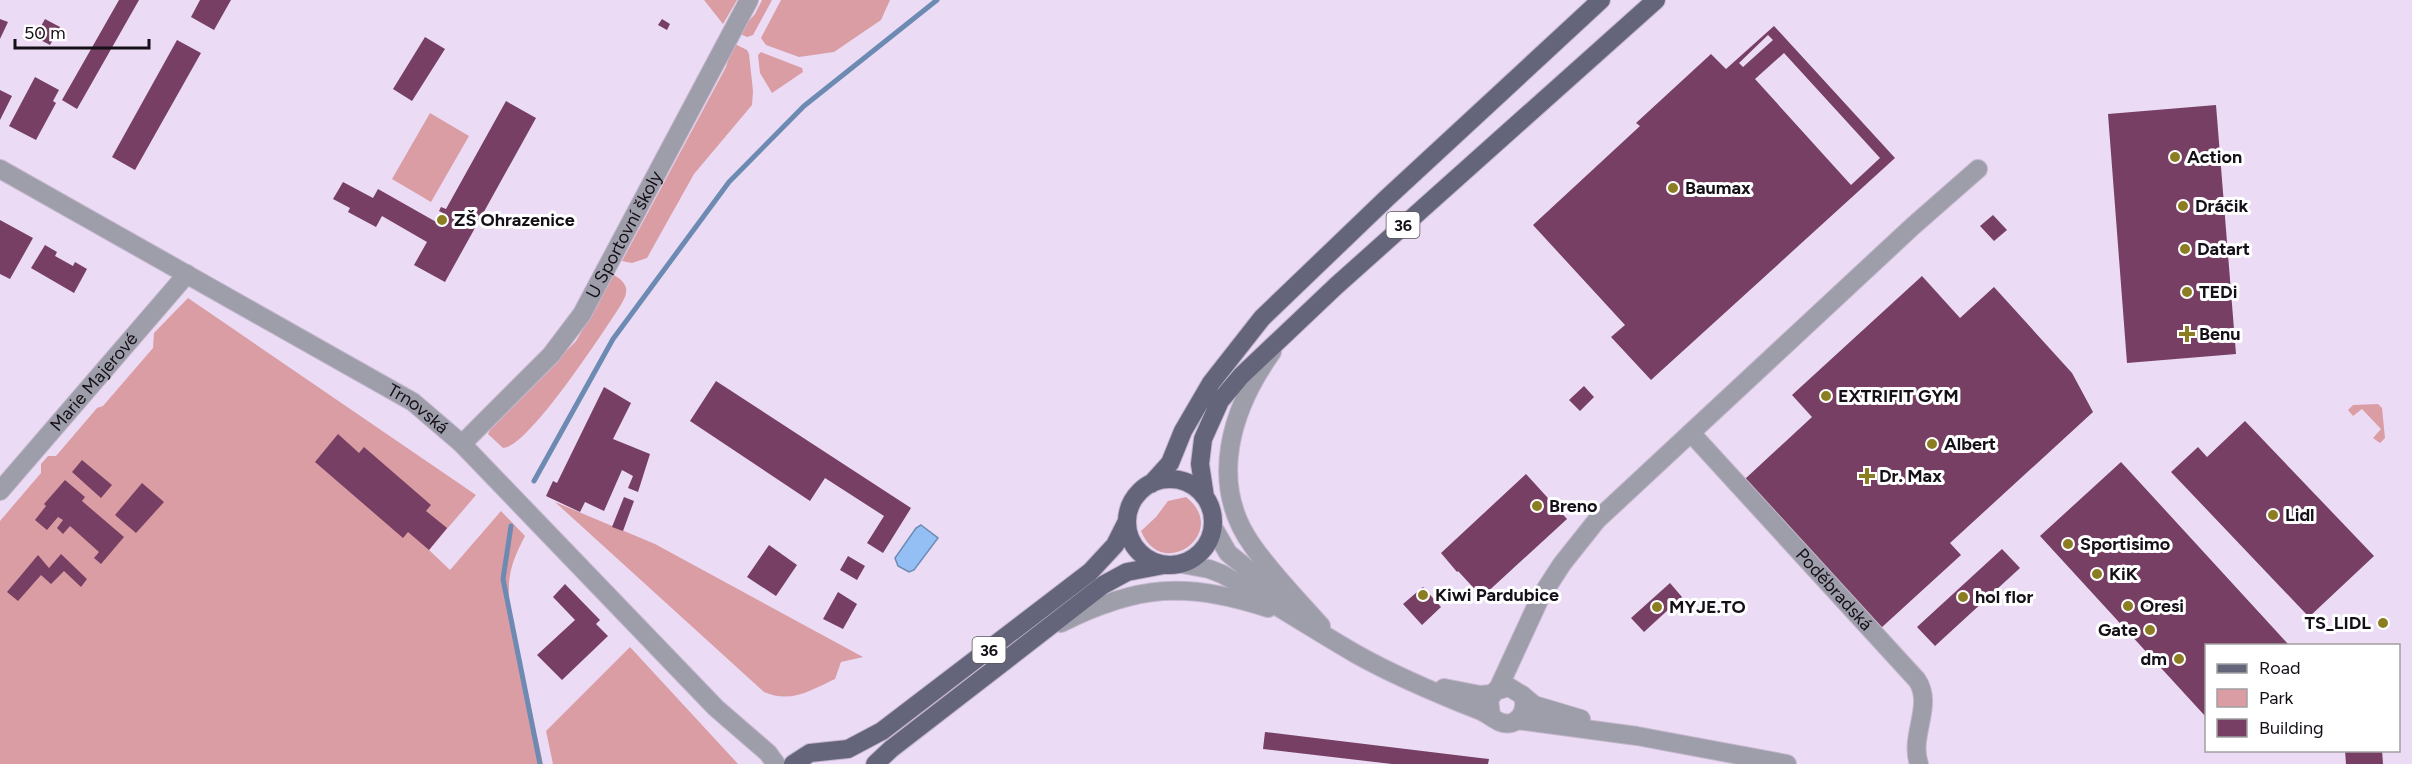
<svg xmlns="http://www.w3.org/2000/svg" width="2412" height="764" font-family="Figtree,sans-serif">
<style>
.green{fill:#da9da4}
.water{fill:#93bff4;stroke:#6d8ab2;stroke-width:1.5}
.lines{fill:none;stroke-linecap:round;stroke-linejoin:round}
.stream{stroke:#6d8ab2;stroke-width:5}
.building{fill:#763f63;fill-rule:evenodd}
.minor-casing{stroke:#c4b6cd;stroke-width:20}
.major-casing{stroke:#c4b6cd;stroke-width:20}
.minor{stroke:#9d9eaa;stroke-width:18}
.major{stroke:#64657a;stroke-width:18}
.poi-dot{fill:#8c7d23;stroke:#fff;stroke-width:2}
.labels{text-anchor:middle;stroke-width:6;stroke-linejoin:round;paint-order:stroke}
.shield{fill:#fff;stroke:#5b575d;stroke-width:1.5}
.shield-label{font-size:16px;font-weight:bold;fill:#150f18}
.poi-label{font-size:18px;font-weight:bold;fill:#150f18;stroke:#fff;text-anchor:start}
.street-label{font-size:18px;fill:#150f18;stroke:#fff}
</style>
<rect width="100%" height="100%" fill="#ebdbf5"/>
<path class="green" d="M704,0h33l-14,24z
M762,0h10l-19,35 -6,2 -9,-4 17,-19z
M781,0h109l-9,20 -47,32 -35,5 -33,-12 -5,-7z
M733,43l14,7 2,4 4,37 -1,14 -58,69 -47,84 -15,5 -10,-2 104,-194z
M761,52l41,16 1,4 -31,21 -12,-20 -2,-18z
M430,113l39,23 -38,66 -39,-23z
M614,275c17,10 14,19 5,33 -16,24 -91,140 -116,140l-15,-14 2,-4 86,-89z
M188,298l288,197 -47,55 21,20 51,-59 24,25c-14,27 -17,38 -16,68l34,160h-543v-243l41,-48v-9l7,-8h8l41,-48 6,-2 50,-58 1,-15z
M2378,404l4,4 3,30 -5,5 -7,-5 8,-9 -19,-20 -9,7 -5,-6 5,-5z
M1186,497c45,35 -24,86 -45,34l15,-14 12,-16z
M555,502l100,42 208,113 -22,5 -6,17c-24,11 -44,25 -71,13z
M630,647l108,117h-185l-7,-33z"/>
<path class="water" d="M921,525l17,13 -24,32 -5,2 -11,-6 -3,-8 21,-30z"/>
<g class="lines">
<path class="stream" d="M534,481l79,-142 116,-157 75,-76 133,-106
M511,526l-8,53 37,185"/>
</g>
<path class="building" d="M119,0h20l-62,109 -15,-9z
M200,0h31l-17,30 -23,-13z
M0,19l8,3 -8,17z
M45,19l15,8 -10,18 -15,-8z
M662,19l8,5 -3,6 -9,-5z
M1774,26l121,132 -244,222 -40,-43 14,-12 -92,-100 107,-99 -4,-3 75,-69 15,15zM1768,35l5,5 -30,27 -4,-4zM1784,53l96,105 -29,27 -96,-106z
M425,37l20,12 -33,52 -19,-12z
M177,40l24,13 -66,117 -23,-13z
M35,77l24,13 -6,11 3,2 -20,37 -27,-14z
M0,90l12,6 -12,24z
M506,101l30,17 -91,164 -31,-17 13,-23 -45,-26 -6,11 -28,-15 2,-4 -17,-9 10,-17 30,16 5,-9 60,34 5,-10 -4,-2 2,-4 5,2z
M2216,105l20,249 -109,9 -19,-249z
M1993,215l14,15 -13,11 -14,-15z
M0,220l33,18 -23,41 -10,-5z
M45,245l12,7 -2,4 18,10 2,-4 12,7 -13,24 -43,-25z
M1922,276l38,42 34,-31 78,86 21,39 -143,131 11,12 -80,73 -136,-149 67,-62 -20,-22z
M716,381l195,127 -28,45 -16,-10 17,-27 -59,-38 -15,23 -120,-80z
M1584,386l10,11 -14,14 -11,-11z
M604,387l27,16 -18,36 37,15 -12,38 -10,-4 5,-12 -11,-6 -18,41 -19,-9 -5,10 -34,-16 7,-15 4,2z
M2245,421l129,135 -65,61 -138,-145 27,-25 9,10z
M338,434l21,19 5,-6 67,58 -5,6 21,17 -18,22 -21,-18 -5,6 -88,-76z
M82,460l30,25 -11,13 -29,-26z
M2121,462l168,183h-83v72l-166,-181z
M1526,474l41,45 -85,78 -24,-26 -1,1 -16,-19z
M65,480l20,17 -3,4 42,36 -23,27 -7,-6 5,-6 -29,-26 -7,8 -6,-6 6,-8 -5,-3 -11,13 -12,-10 11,-14 -2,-2z
M142,483l22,19 -28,31 -21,-18z
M624,497l10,4 -11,30 -11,-4z
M769,545l28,20 -21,31 -29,-19z
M2002,549l18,19 -85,78 -18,-19z
M61,554l26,25 -6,8 -17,-16 -13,13 -10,-9 -23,26 -11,-9 31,-37 11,13z
M848,556l17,10 -8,14 -17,-10z
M1670,583l12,14 -38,35 -13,-14z
M565,584l35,36 -4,4 12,12 -46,44 -25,-25 38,-35 -22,-23z
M1423,587l18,20 -19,18 -19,-21z
M838,592l19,12 -14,25 -20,-10z
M2388,619v7l-10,1v-7z
M1265,732l215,26 9,1 -1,5h-96l-129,-15z
M2345,750h37l1,14h-37z"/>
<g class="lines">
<defs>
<g id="minor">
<path id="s1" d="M0,169l413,233 49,42 254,264 52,45 8,11"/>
<path d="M1272,352c-41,57 -64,131 -20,193 20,29 46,55 69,81"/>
<path id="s2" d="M1691,433l226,247c17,25 -8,56 2,84"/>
<path id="s3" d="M462,444l89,-89 31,-41 167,-314"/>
<path id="s4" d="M0,491l187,-217"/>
<path d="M1213,527l15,26 54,44"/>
<path d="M1182,564l27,5 13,5c45,25 89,54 134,80 39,22 82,40 125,57 7,3 12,8 19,11 17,7 29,-12 22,-27l-13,-8 -14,4 -6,9 2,15"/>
<path d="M1061,623c76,-38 126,-42 207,-15"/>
<path d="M1444,688l36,7 12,-1"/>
<path d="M1498,689l42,-91 22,-34 35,-44 316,-294 65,-57"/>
<path d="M1522,695l12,10 47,14"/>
<path d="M1517,720l120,16 150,28"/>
</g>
<path id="major" d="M1127 522a43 43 0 1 1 86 0a43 43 0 1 1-86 0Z
M1151,484l19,-21 13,-32 28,-48 51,-65 125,-120 214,-198
M1205,497l-5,-33 3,-25 17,-38 21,-25 95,-90 320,-286
M793,764l17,-11 38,-4 34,-18 208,-159 25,-27 12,-24
M875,764l16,-15 212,-164 24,-13 37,-7"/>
</defs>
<use href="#minor" class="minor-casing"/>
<use href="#major" class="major-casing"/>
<use href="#minor" class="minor"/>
<use href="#major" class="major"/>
</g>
<g class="poi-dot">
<circle cx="2175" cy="157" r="6"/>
<circle cx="1673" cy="188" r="6"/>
<circle cx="2183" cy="206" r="6"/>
<circle cx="442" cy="220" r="6"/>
<circle cx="2185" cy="249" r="6"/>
<circle cx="2187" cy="292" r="6"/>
<path d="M2184 325h6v6h6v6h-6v6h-6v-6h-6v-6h6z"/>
<circle cx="1826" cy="396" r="6"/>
<circle cx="1932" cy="444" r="6"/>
<path d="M1864 467h6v6h6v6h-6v6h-6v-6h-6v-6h6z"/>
<circle cx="1537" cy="506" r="6"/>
<circle cx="2273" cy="515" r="6"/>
<circle cx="2068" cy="544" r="6"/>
<circle cx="2097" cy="574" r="6"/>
<circle cx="1423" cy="595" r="6"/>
<circle cx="1963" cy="597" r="6"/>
<circle cx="2128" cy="606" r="6"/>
<circle cx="1657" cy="607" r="6"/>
<circle cx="2383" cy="623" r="6"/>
<circle cx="2150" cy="630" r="6"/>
<circle cx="2179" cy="659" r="6"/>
</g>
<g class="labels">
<g class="shield">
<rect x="1386.5" y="212" width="33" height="26" rx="4.5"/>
<rect x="972.5" y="637" width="33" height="26" rx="4.5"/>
</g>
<g class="shield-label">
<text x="1403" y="231">36</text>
<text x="989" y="656">36</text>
</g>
<g class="poi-label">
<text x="2187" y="163">Action</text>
<text x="1685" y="194">Baumax</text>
<text x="2195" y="212">Dráčik</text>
<text x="454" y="226">ZŠ Ohrazenice</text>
<text x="2197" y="255">Datart</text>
<text x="2199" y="298">TEDi</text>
<text x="2199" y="340">Benu</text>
<text x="1838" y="402">EXTRIFIT GYM</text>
<text x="1944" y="450">Albert</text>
<text x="1879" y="482">Dr. Max</text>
<text x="1549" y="512">Breno</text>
<text x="2285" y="521">Lidl</text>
<text x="2080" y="550">Sportisimo</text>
<text x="2109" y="580">KiK</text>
<text x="1435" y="601">Kiwi Pardubice</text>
<text x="1975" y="603">hol flor</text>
<text x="2140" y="612">Oresi</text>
<text x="1669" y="613">MYJE.TO</text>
<text x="2371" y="629" text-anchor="end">TS_LIDL</text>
<text x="2138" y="636" text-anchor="end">Gate</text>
<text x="2167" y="665" text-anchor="end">dm</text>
</g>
<g class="street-label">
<text dy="6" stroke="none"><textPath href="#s3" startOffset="267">U Sportovní školy</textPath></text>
<text dy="6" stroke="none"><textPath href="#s4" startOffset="144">Marie Majerové</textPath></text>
<text dy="6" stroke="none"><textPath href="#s1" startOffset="482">Trnovská</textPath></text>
<text dy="6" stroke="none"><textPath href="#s2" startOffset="212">Poděbradská</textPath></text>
</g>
</g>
<rect x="2205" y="644" width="195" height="108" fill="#ffffff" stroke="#a19fa3" stroke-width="1.5"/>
<rect x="2217" y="664" width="30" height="9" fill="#64657a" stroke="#a19fa3" stroke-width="1.5"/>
<text x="2259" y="674" font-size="18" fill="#150f18">Road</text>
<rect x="2217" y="689" width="30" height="18" fill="#da9da4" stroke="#a19fa3" stroke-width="1.5"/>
<text x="2259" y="704" font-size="18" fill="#150f18">Park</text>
<rect x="2217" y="719" width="30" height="18" fill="#763f63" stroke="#a19fa3" stroke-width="1.5"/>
<text x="2259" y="734" font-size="18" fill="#150f18">Building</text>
<path d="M15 39v9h134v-9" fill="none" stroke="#150f18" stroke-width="3"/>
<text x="24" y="39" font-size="18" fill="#150f18" stroke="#ffffff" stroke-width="4.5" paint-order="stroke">50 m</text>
</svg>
